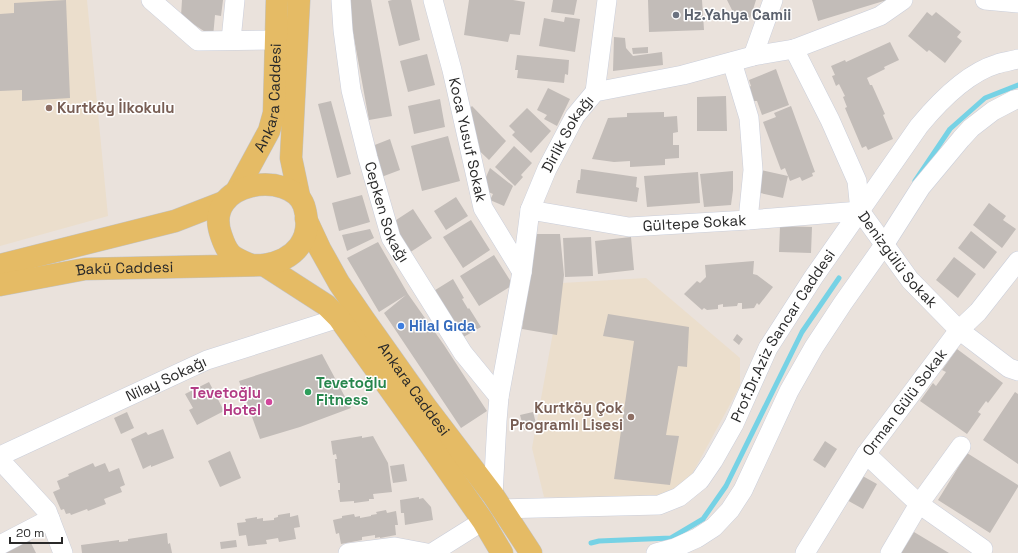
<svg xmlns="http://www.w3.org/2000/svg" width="1018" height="553" font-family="'Space Grotesk',sans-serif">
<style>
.education{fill:#ebdecc}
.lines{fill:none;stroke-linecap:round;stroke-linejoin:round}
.stream{stroke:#76d2e5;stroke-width:5}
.building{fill:#c2bcb8}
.minor-casing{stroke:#caceda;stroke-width:20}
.major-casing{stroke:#c3c3c3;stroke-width:23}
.minor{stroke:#fff;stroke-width:19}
.major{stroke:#e5bb65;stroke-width:22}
.worship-dot{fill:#6b7280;stroke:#fff;stroke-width:1.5}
.education-dot{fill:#8d6e63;stroke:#fff;stroke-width:1.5}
.shop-dot{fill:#3f7fe0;stroke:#fff;stroke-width:1.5}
.leisure-dot{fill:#2e9e5b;stroke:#fff;stroke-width:1.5}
.hotel-dot{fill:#d1479c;stroke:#fff;stroke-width:1.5}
.labels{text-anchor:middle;stroke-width:3;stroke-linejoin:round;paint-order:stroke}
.worship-label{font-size:15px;font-weight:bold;fill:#5b616d;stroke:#fff;text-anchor:start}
.street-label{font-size:15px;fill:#292929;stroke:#fff}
.education-label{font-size:15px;font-weight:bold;fill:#785e54;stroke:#fff;text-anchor:start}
.shop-label{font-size:15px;font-weight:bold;fill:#366cbe;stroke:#fff;text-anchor:start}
.leisure-label{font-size:15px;font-weight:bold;fill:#27864d;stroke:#fff;text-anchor:start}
.hotel-label{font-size:15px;font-weight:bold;fill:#b23c85;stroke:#fff;text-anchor:end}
</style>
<rect width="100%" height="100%" fill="#eae2dc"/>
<path class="education" d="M0,0h87l21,216 -108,30z
M646,278l94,80v28l-62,114 -134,-3 -12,-49 30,-165z"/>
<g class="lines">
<path class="stream" d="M915,181l35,-52 35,-31 33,-13
M591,543l8,-2 72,-3 32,-19 23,-33 76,-154 37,-54"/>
</g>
<path class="building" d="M66,0l4,98 -48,3v-11l-22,1v-77l14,-1v-10z
M182,0h41l-2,16 -6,-1 -2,22 -32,-21z
M347,0h24l21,116 -23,4z
M392,0h19l9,40 -21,6 -11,-45z
M469,0h44l12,2 -5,33 -10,-1 -2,8 -44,-7z
M553,0h24l-3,15 -23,-3z
M648,0h54l2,30 -55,2z
M727,0h29l-6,19 -16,-5z
M812,0h75l-69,21z
M927,12l5,4 4,-4 25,20 -4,5 5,4 -17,22 -16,-13 -2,2 -19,-16z
M565,17l15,2 -5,33 -36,-6 5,-28 20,4z
M614,37l11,1 1,10 7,8 29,-4 1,13 -50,6z
M890,42l9,18 -15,7 1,2 -18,9 3,7h2l13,29 -2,1 10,24 -25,11 -2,-4 -4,2 -17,-40 2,-1 -4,-10 2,-1 -6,-12 -3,2 -4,-10 3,-1 -4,-9 14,-6 1,2z
M648,47v6l-15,1 -1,-6z
M427,54l8,31 -27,7 -8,-31z
M517,55l52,5 -1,15 -3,-1 -1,9 -47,-5 1,-8h-3z
M776,69l13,36 -27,10 -5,-14h-3l-5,-14 2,-1 -2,-6z
M548,88l22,11 -13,27 -13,-7 3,-4 -10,-5z
M726,96l1,35h-30v-34z
M440,99l5,28 -31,7 -6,-28z
M331,101l20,73 -14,4 -19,-74z
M472,106l34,35 -17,19 -20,-19 -3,-29z
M791,106l24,66 -3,1 1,3 -11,5 -2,-4 -10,4 -5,-13 -4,2 -18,-48 13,-5 -2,-4z
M527,108l24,23 -20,22 -19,-18 3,-3 -6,-6z
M664,112v5l13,-1 1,16 -5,1v12h6v13l-14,1v6l-35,2v-6l-16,1 -22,-3 16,-41 19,-1v-4z
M448,136l12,45 -38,10 -11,-45z
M390,139l10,31 -24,9 -9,-31z
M514,146l18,17 -11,12 2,2 -8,9 -20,-19z
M490,168l23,18 -9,20 -14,-6 3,-6 -7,-3 2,-5 -5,-2z
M581,169l56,8 -1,10 3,1 -2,14 -61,-9 2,-13h2z
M756,169l32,7 -5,22 -32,-7z
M733,171v19l-2,15 -27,2 -4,-33z
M698,172l2,31 -53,4 -3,-31z
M362,195l8,27 -31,9 -7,-28z
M456,197l12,19 -22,14 -12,-19z
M989,203l17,13 -3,4 13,9 -14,19 -29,-23z
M413,209l19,29 -23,15 -19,-29z
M471,220l19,30 -27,18 -20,-31z
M780,226l32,1 -1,26 -32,-1z
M370,229l4,9 -27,13 -5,-16z
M971,231l26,21 -13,17 -26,-21z
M534,234h26l4,41 -7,60 -35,-6z
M591,237l2,39 -28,1 -2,-39z
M631,237l3,33 -36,4 -3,-33z
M378,242l30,52 36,51 43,66 -26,17 -77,-115 22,-18 -27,17 -32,-54z
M494,255l19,30 -34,21 -19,-30z
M954,257l22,17 -18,24 -22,-18z
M754,261l-1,13 4,1 16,12 -14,18 -2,-2 -3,5 -12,1v-6h-4l-1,3 -14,1v-3l-5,1v4l-11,1 -3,-2 -2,2 -18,-16 13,-13 3,2 6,-6 -1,-12z
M453,279l11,19 -2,1 6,10 1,-1 12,19 -21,12 -28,-47z
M608,314l81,13 -2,40 -9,-1 -12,69 13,1 -9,49 -56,-6 20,-138 -31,-5z
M737,334l6,5 -4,6 -6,-5z
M957,349l46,34 -15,20 -2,-2 -8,11 3,2 -14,20 -47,-33 13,-18 3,3 10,-14 -4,-2z
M322,354l29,54 -51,19 -40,12 -21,-58z
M209,382l15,29 -27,14 -8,-15 4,-2 -8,-14z
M1015,392l3,2v70l-35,-24z
M127,412l7,16 -13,6 -7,-16z
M533,412l4,15 -13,3 -4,-15z
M163,429l11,29 -23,9v-2l-8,4 -12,-30 15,-7 2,3z
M362,436v2l11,-2 15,27 4,29 -19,2 1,5h-5v2l-15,2v-2l-14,1 -2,-12h2v-7h-2l-3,-24h2l-1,-5 -3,1 -2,-14z
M825,441l12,8 -12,19 -12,-8z
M230,451l11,27 -21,9 -12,-26z
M967,453l51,32v2l-28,46 -52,-33z
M93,463l2,4 10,-4 4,9 10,-4 6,17 -5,2 2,5 -18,7 2,5 -18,7 -1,-2 -16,6 -1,-2 -4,1 -2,-5 -3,1 -8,-18 7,-3 -3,-8 12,-5 -1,-2z
M404,464l3,17 -14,2 -3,-17z
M859,474l18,10 -14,25 -18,-10z
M419,497v2l4,-1 8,9 2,13 -28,5 -1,-12h-3l-1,-13z
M386,510l1,3 9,-2 2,14h-3l1,10 -16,3v-1l-5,1v-3l-13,2v3l-21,4 -2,-11 -3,1 -3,-14 9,-2v-2l12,-2 1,3 5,-1v2l11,-2v-1l6,-1 -1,-2z
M290,513v4l8,-2 2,12 -6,1 2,11 -17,3 -1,-4 -12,2 1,4 -19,2 -2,-11 -7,1 -2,-13 9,-1 -1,-3 12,-2v2l6,-1v3l11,-1v-2l4,-1v-2z
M914,532l35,21h-48z
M167,533l1,11 2,-1 2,10h-90l-1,-8 38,-5v2l9,-1v-2z
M27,535l9,18h-36z
M236,540l1,7 -16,2 -1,-7z"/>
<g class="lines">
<defs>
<g id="minor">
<path d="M151,0l47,41 78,-1"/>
<path id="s1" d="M341,0l2,30 8,60 17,68 23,80 72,115 36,44"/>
<path id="s2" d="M433,0l19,70 31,138 39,64"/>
<path d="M985,0l33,3"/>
<path d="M231,40l4,-40"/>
<path id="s3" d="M794,49l36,71 27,61 3,30 50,69 49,50 50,38 9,3"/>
<path d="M753,56l20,-56"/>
<path d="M595,92l12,-92"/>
<path id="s4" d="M530,210l99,17 119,-7 5,-50 -4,-52 -17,-56"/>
<path d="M748,220l112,-9"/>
<path d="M866,454l53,50 64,45"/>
<path id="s5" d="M0,456l207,-96 132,-42"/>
<path d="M0,460l47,51 16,42"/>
<path id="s6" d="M493,495l4,-74 2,-24 23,-125 8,-62 17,-41 28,-53 20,-24 88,-17 70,-19 41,-7 86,-33 23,-16"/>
<path id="s7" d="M502,509l157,-4 20,-8 21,-17 13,-19 21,-37 34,-76 45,-70 106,-152c19,-23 48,-53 78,-62 6,-2 14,-3 21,-5"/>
<path d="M0,545l50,-26"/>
<path d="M348,553l47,-6 32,6"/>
<path d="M432,553l51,-32"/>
<path d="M656,553l19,-5 22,-10 17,-11 16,-17 13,-20 46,-99 25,-44 29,-44 41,-58 37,-58 40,-48 10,-11 22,-17 21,-11 4,-1"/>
<path id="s8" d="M805,553l61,-99 93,-124 19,-18 40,-51"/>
<path d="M890,553l29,-49 42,-58"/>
</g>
<g id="major">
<path d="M299,0l-8,158 8,38"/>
<path id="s9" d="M237,190l32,-59 5,-18 3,-113"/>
<path id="s10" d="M306,219l14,30 19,34 24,35 63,89 67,88 38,58"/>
<path d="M0,265l175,-44 49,-19"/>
<path d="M264,265l62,40 13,13 91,127 53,76 19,32"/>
<path id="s11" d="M0,285l85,-16 179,-4c31,-5 50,-26 40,-59 -13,-37 -102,-25 -83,29 7,21 11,22 30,30"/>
</g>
</defs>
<use href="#minor" class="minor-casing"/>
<use href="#major" class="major-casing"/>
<use href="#minor" class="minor"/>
<use href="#major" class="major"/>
</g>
<circle class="worship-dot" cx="676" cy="15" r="4"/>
<g class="education-dot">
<circle cx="49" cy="108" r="4"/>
<circle cx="631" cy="417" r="4"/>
</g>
<circle class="shop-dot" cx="401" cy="326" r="4"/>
<circle class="leisure-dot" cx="308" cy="392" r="4"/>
<circle class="hotel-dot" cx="269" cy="402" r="4"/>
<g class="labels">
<g class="worship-label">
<text x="684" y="20">Hz.Yahya Camii</text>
</g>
<g class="street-label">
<text dy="5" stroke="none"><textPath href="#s9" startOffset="100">Ankara Caddesi</textPath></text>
<text dy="5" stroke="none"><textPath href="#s6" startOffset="373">Dirlik Sokağı</textPath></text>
<text dy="5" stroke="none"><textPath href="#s2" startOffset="144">Koca Yusuf Sokak</textPath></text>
<text dy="5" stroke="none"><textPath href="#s1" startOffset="218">Cepken Sokağı</textPath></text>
<text dy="5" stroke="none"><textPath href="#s4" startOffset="166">Gültepe Sokak</textPath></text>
<text dy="5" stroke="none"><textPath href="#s3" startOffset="238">Denizgülü Sokak</textPath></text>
<text dy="5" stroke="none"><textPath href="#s11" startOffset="126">Bakü Caddesi</textPath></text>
<text dy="5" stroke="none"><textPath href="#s7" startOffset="372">Prof.Dr.Aziz Sancar Caddesi</textPath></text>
<text dy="5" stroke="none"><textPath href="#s5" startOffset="183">Nilay Sokağı</textPath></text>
<text dy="5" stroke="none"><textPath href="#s10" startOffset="202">Ankara Caddesi</textPath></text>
<text dy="5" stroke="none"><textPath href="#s8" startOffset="181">Orman Gülü Sokak</textPath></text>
</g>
<g class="education-label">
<text x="57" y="113">Kurtköy İlkokulu</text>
<text x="623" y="413" text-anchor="end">Kurtköy Çok<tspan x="623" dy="17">Programlı Lisesi</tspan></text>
</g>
<g class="shop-label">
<text x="409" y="331">Hilal Gıda</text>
</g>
<g class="leisure-label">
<text x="316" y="388">Tevetoğlu<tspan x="316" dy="17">Fitness</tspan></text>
</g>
<g class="hotel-label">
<text x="261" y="398">Tevetoğlu<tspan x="261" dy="17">Hotel</tspan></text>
</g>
</g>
<path d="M10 537v6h52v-6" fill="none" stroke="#292929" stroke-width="2"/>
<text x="16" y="537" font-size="12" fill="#292929" stroke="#ffffff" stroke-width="3" paint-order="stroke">20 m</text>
</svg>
